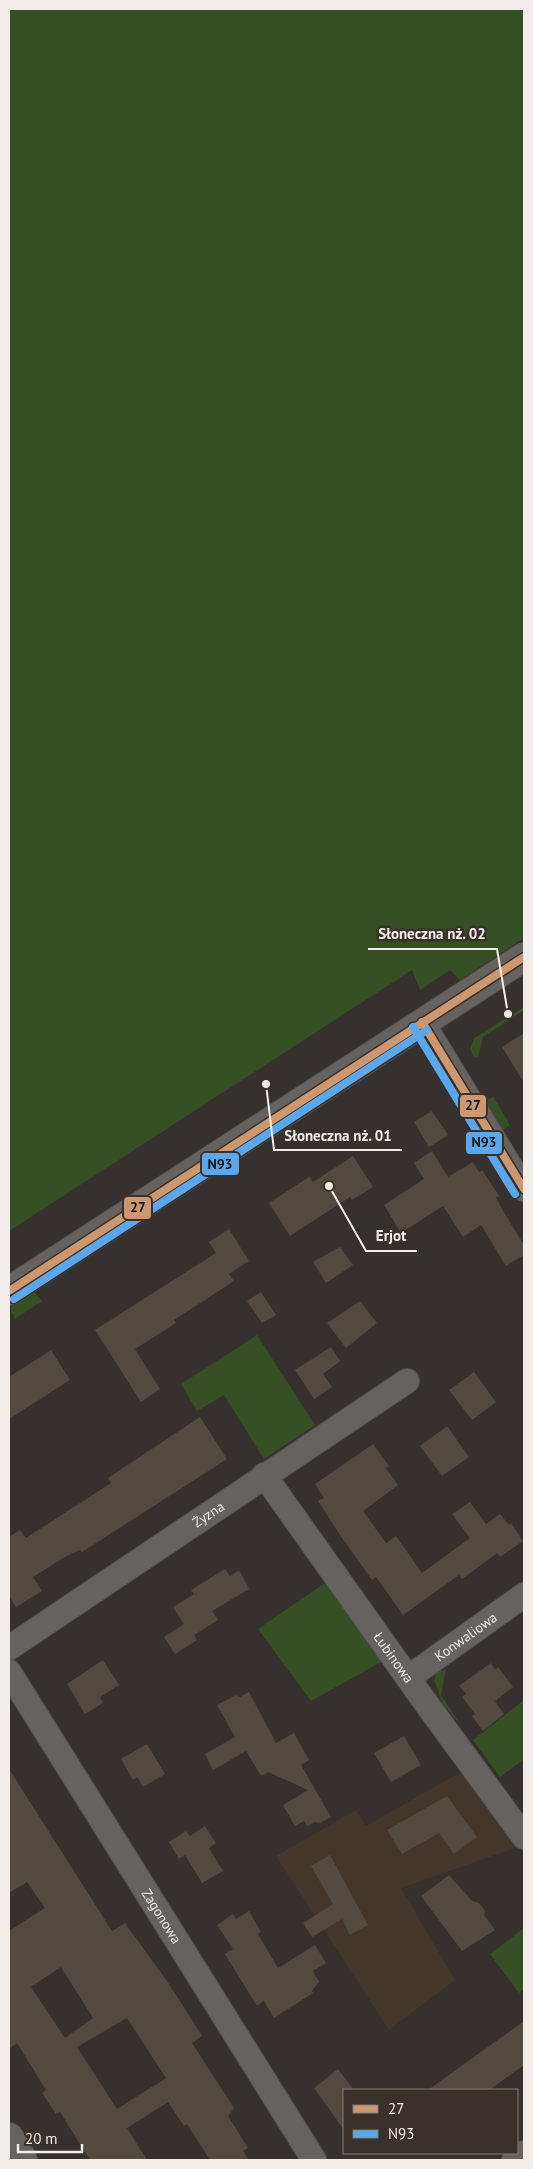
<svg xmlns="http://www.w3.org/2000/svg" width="533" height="2169" font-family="'PT Sans',sans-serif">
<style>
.commercial{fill:#43372b}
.green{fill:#374f24}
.building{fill:#524a41;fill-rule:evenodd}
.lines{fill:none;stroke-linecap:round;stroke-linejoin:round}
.street-casing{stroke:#54504d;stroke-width:26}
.secondary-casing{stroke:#54504d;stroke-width:30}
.street{stroke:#66625f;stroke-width:24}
.secondary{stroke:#66625f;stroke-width:28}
.bus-1-casing{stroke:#39312a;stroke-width:11}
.bus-2-casing{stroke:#39312a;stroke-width:11}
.bus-1{stroke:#cd976f;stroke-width:8}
.bus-2{stroke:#5aa8eb;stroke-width:8}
.labels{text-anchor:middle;stroke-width:5;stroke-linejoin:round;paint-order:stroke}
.street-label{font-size:14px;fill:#f2ede8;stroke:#39312a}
.leader{fill:none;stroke:#f2ede8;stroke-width:2}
.callout-dot{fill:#f2ede8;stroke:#39312a;stroke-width:2}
.callout-label{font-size:15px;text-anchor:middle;font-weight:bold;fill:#f2ede8;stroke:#39312a;stroke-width:5;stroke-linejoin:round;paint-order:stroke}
.line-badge{stroke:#39312a;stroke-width:2}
.pale-badge-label{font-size:14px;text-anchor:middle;font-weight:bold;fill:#111}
</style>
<rect width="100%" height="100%" fill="#36312e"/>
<path class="commercial" d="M461,1772l54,76 -114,40 54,92 -66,50 -113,-174 80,-46 10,16z"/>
<path class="green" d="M9,9h515v929l-64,42 -10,-10 -30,20 -8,-20 -403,261z
M524,1007v3l-41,27 -5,21 -4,-1 -4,-8 4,-11z
M493,1096l17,29 -7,5h-3l-16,-25 2,-4z
M34,1292l8,9 -27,18 -2,-6h-2v-6z
M257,1335l58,90 -51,34 -40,-64 -27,16 -16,-27z
M325,1583l56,79 -70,39 -53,-72z
M439,1666l3,5 4,-2 -5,26 21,32 -19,-23 -9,-24z
M524,1700v59l-24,18 -27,-37z
M524,1928v61l-5,4 -29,-39z"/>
<path class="building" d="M524,1033v50l-22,-36z
M432,1111l16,24 -19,12 -15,-25z
M432,1151l16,26 25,-15 6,10 3,-2 17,26 -3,1 7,14 21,34v10l-18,11 -25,-41 -18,12 -20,-31 -42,27 -17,-28 40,-26 -10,-16z
M353,1156l20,31 -21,13 -2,-3 -60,39 -21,-33 40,-26 4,5z
M229,1229l20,32 -20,13 5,7 -60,39 2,3 -41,26 25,40 -19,13 -46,-72 121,-77 -7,-11z
M340,1247l13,18 -27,18 -13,-21z
M261,1292l15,23 -14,8 -15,-22z
M360,1301l17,22 -31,25 -19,-25z
M331,1347l9,14 -17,13 9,13 -18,12 -19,-29z
M51,1350l19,30 -61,39v-42z
M474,1372l22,30 -24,18 -23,-30z
M200,1417l27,42 -145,93 -2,-2 -15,7 -32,20 9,14 -26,16 -7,-11v-59l11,-7 6,8 85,-55 -3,-5z
M447,1426l22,31 -27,19 -22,-30z
M373,1444l16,22 -3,2 12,17 -35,26 23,32 10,-7 26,37 48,-35 -18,-24 18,-12 16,22 14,-10 9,11 2,-2 12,18 -23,16 -3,-4 -35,26 -3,-4 -56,40 -27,-38 -4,3 -32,-45 -22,-34 6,-3 -9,-14z
M225,1569l5,7 9,-6 10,19 -37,22 6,9 -24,15 3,5 -22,14 -11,-17 20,-13 -11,-17 21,-13 -3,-4z
M103,1660l16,25 -19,12 3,6 -18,11 -18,-30z
M491,1663l4,7 3,-3 15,20 -18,14 9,13 -21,17 -11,-15 3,-2 -13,-17 4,-3 -7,-8z
M249,1692l27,51 18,-10 15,27 -8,5 30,52 -11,6 -5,-1 -8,4 -3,-5 -9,5 -12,-21 25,-15 -40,-18 -7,4 -15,-25 -33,19 -8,-16 30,-17 -18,-32 19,-10 4,2z
M404,1736l17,29 -30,17 -17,-29z
M147,1744l18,30 -22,13 -6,-10 -4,3 -12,-21z
M9,1769l103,162 13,-8 44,61 33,52 -10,7 42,65 -6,8 20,32 -5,3 6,9h-39l-23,-36 -3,2 -16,-24 -41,26 20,32h-57l-30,-48 -4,2 -14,-21 4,-3 -29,-47 -8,6v-118l36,-23 -18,-26 -18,11zM61,1967l32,51 -28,20 -34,-51zM127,2018l39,60 -49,31 -40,-62z
M447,1796l30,41 -23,17 -15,-21 -37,21 -15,-24z
M205,1826l11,17 -7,5 14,23 -21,12 -17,-28 -6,4 -10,-17 17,-11 4,5z
M330,1855l38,70 -18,10 -8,-16 -30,18 -9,-14 30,-19 -22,-38z
M449,1875l23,26 7,2 6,8 -1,4 11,15 -33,21 -41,-55z
M249,1911l12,21 -3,2 20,34 37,-23 11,18 -13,8 6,11 -7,9 1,2 -39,25 -10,-17 -7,5 -32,-52 8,-5 -16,-24 16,-11 3,5z
M524,2021v44l-35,25h-61z
M338,2069l16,21h-10v40l-30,-42z"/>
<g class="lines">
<defs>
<g id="street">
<path d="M422,1022l102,167"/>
<path id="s1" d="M264,1475l159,224 101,138"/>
<path id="s2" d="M9,1648l398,-267"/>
<path id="s3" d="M9,1672l305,488"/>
<path id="s4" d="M408,1678l116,-83"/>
<path d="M514,2160l10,-7"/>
</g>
<path id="secondary" d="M9,1291l515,-334
M9,2137l14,23"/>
</defs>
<use href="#street" class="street-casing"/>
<use href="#secondary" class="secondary-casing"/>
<use href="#street" class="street"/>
<use href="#secondary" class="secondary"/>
<defs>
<path id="bus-1" d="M422,1022l102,167
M9,1291l515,-334"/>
<path id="bus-2" d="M413,1027l102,167
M14,1299l413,-269"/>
</defs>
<use href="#bus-1" class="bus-1-casing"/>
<use href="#bus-2" class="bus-2-casing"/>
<use href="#bus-1" class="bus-1"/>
<use href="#bus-2" class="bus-2"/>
</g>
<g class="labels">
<g class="street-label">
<text dy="5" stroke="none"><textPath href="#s2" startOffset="240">Żyzna</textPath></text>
<text dy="5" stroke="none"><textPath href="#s4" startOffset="71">Konwaliowa</textPath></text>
<text dy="5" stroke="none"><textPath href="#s1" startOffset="224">Łubinowa</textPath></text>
<text dy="5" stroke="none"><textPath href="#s3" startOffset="288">Zagonowa</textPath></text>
</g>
</g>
<path class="leader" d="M508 1014L497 949H368M266 1084L274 1150H402M329 1186L366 1251H417"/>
<g class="callout-dot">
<circle cx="508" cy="1014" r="5"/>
<circle cx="266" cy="1084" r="5"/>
<circle cx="329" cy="1186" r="5"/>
</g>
<g class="callout-label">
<text x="432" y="939">Słoneczna nż. 02</text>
<text x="338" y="1141">Słoneczna nż. 01</text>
<text x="391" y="1241">Erjot</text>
</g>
<g class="line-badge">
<rect x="459" y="1094" width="28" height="24" rx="5" fill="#cd976f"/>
<rect x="465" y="1131" width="38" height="24" rx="5" fill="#5aa8eb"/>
<rect x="201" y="1152" width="39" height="24" rx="5" fill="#5aa8eb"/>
<rect x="123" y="1196" width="29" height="24" rx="5" fill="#cd976f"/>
</g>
<g class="pale-badge-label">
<text x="473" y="1110">27</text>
<text x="484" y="1147">N93</text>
<text x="220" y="1169">N93</text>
<text x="138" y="1212">27</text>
</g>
<rect width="533" height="2169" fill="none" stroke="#f2ede8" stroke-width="20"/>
<rect x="343" y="2089" width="175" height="65" fill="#39312a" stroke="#837c76"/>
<rect x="353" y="2105" width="25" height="8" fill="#cd976f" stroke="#837c76"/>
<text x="388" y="2114" font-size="15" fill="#f2ede8">27</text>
<rect x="353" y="2130" width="25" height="8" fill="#5aa8eb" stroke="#837c76"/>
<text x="388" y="2139" font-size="15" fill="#f2ede8">N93</text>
<path d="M18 2144v8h64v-8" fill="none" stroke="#f2ede8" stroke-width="2.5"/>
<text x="25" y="2144" font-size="15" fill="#f2ede8" stroke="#39312a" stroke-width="4" paint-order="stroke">20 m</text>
</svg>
